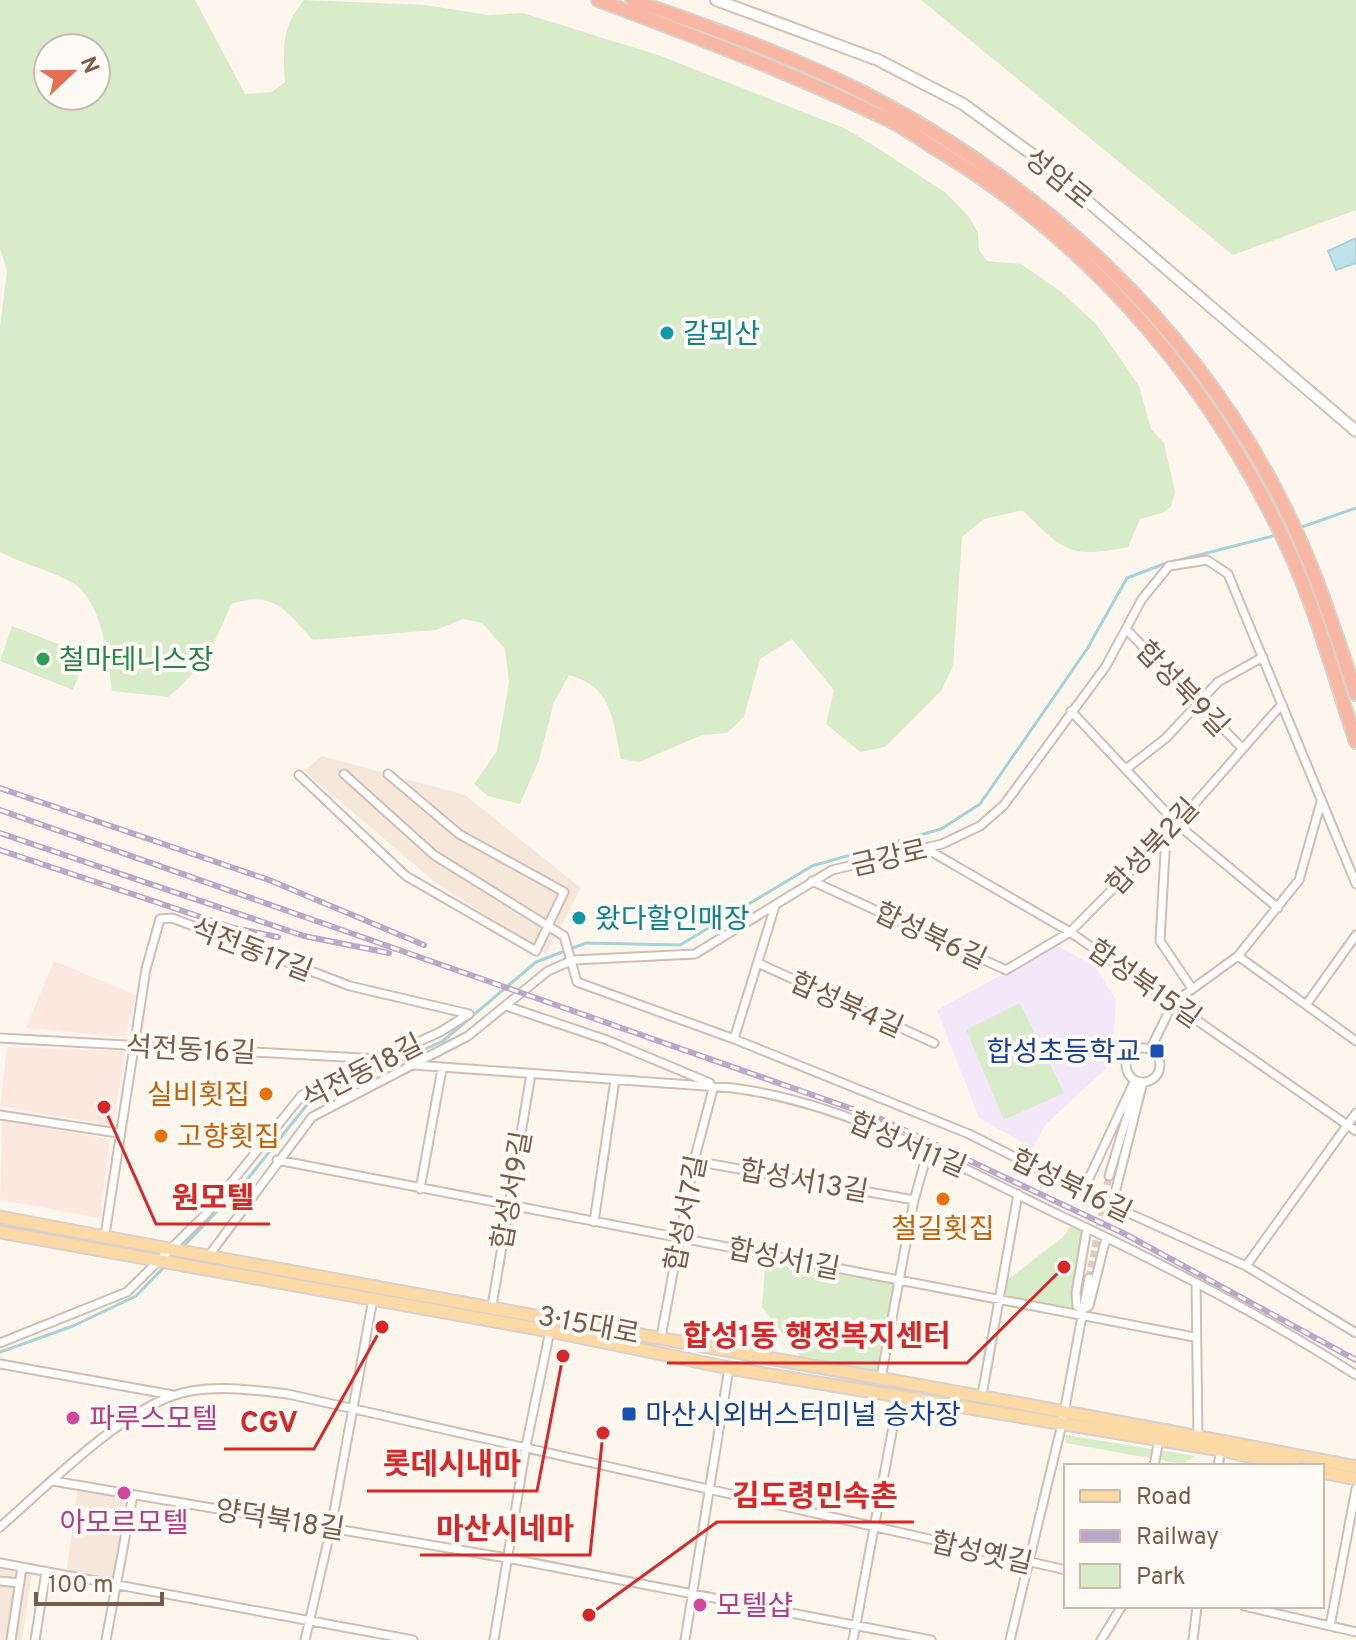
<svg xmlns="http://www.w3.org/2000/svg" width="1356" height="1640" font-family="Overpass,'Noto Sans KR',sans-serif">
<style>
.residential{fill:#f5e8da}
.commercial{fill:#fde8e0}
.education{fill:#f3e8fa}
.green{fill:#d8ecc9;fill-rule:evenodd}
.water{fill:#bfe3e8;stroke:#a5d3da;stroke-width:2}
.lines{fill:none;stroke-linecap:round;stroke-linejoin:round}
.stream{stroke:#a5d3da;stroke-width:3}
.street-tunnel{stroke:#dcd0c4;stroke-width:7;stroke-dasharray:7 3.5;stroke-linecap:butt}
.street-casing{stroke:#d1beb0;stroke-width:11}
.secondary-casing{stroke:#d6c0b0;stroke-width:14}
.primary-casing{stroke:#dad1cd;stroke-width:15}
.highway-casing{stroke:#dad1cd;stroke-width:16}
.street{stroke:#fff;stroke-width:7}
.secondary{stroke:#fff;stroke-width:10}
.primary{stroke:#fbd9a5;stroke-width:11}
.highway{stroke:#f7b7a3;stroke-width:12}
.rail-casing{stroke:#b9a8c9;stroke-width:6}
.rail{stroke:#fffaf3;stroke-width:3;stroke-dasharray:9;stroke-linecap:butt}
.culture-dot{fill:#0f9aa8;stroke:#fffaf3;stroke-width:3}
.leisure-dot{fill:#2e9e5b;stroke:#fffaf3;stroke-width:3}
.transit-dot{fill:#1a4fb4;stroke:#fffaf3;stroke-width:3}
.food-dot{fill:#e8710a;stroke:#fffaf3;stroke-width:3}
.hotel-dot{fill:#d1479c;stroke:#fffaf3;stroke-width:3}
.labels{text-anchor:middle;stroke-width:8;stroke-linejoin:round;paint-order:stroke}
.street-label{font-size:28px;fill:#7a5c4d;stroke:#fffaf3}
.culture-label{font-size:28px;fill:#0d838f;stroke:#fffaf3;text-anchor:start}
.leisure-label{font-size:28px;fill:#27864d;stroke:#fffaf3;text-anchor:start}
.transit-label{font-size:28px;fill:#164399;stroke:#fffaf3;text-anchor:end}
.food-label{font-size:28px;fill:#c56008;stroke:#fffaf3;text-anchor:end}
.hotel-label{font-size:28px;fill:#b23c85;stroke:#fffaf3;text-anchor:start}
.leader{fill:none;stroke:#d62828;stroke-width:3}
.callout-dot{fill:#d62828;stroke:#fffaf3;stroke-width:3}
.callout-label{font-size:30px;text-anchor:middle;font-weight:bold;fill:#d62828;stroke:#fffaf3;stroke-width:8;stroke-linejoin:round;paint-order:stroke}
</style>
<rect width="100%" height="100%" fill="#fdf6ec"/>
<path class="residential" d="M322,756l143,39 116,93 -35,66 -111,-72 -131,-111z
M78,1485l55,10 -15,88 -52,-8z
M0,1568l32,4 -10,68h-22z"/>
<path class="commercial" d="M54,961l82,34 -11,42 -99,-9z
M7,1047l118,4 -12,75 -113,-20z
M2,1120l108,19 -10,79 -100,-18z"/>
<path class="education" d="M1056,945l39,21 21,34 -4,63 -67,62 -12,23 -54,-30 -42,-108z"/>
<path class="green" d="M0,0h195l50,94 27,-2 13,-10c-2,-33 -4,-55 19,-82l121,5 63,10 35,-2 138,43 185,73 27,16 73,48 23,24 9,16 1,17 8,11 34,3 39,27 37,34 42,61 12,43 13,14 11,49 -4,15 -9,6 -22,6 -12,28c-59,12 -64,4 -106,-37l-38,9 -22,18 -9,129 -12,25 -56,56 -25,5 -34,-28 8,-34 -42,-51 -32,20 -16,58 -17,16 -25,2 -63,27 -18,-3c-8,-38 -8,-72 -52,-84l-15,27 -15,58 -19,44 -32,-8 -14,-12 23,-33 12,-69 -4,-33 -23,-26 -19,-4 -27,11 -123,10c-28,-30 -38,-50 -82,-36 -15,39 -30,67 -63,93l-56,-6c-5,-34 -8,-83 -36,-106 -15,-11 -56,-22 -76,-33v-225l7,-56 -7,-23zM48,48h48v48h-48z
M921,0h435v210l-123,45z
M12,626l74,29 -13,35 -73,-29z
M1020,1003l44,90 -60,27 -38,-90z
M1073,1222l14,6 -11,65 6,21 -84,-16 4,-20h8l53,-41z
M766,1255l133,25 -18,98 -73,-11 -46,-60z
M1066,1435l129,21 -13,8 -116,-21z"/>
<path class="water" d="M1356,238v25l-20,7 -8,-19z"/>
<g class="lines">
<path class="stream" d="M1299,528l57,-20
M1172,562l105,-27
M181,1249l65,-68 64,-80 133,-60 93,-79 50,-19 94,2 132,-79 129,-37 39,-25 107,-155 40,-71 37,-14
M0,1352l73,-26 63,-30 29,-30"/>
<path class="street-tunnel" d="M1089,1278l20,-102"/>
<defs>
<path id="street" d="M1126,629l115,118
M1071,711l106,113 101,84
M1126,769l40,-31 52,-56 45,-25
M344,774l90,81 130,81 13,46 157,57 235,95 133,67 144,65 110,67
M299,775l107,101 130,75 28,-59 -105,-58 -71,-60
M1166,835l-6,106 31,46
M925,848l145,84 286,199
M812,881l194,89 64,-38 107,-108 105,-120
M1238,956l118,85
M760,964l174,79
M1306,1005l50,-70
M506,1006l101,34 103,43 3,6 -19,72 -33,176
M0,1038l379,21
M734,1039l41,-133
M1126 1065a17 17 0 1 1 34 0a17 17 0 1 1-34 0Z
M1150,1050l23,-47 65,-47 61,-76 22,-78
M414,1065l319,23c122,16 230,82 339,133 97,46 194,96 284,154
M0,1115l118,18
M277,1160l917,177
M694,1161l220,39
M1109,1176l28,-93
M420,1189l22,-120
M1083,1191l52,-111
M1112,1205l31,-123
M594,1222l21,-142
M1087,1228l-11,65 1,13 6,3 6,-3 17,-68
M105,1235l41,-266 14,-50 12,-1 178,68 119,28
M210,1254l102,-137 156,-81 80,-65 25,-11 122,-6 137,-84 110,-26 38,-18 24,-21 102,-139 36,-67 27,-33 38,-6 21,14 128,310
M1246,1266l110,-153
M1196,1283l2,154
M492,1306l39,-232
M0,1343l127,-51 79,-78 96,-119 138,-63 29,-18
M0,1364l173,31
M881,1378l33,-178 14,-49
M982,1395l36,-201
M1154,1466l5,-27
M1218,1466l3,-16
M53,1481l454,77 424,82
M0,1527c46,-40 116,-111 172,-131 35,-13 80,-6 116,-2l778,176
M0,1563l413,77
M0,1581l20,2
M1244,1606l112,26
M1330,1626l26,-137
M11,1640l11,-73
M35,1640l11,-68
M106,1640l27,-145
M305,1640l26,-112 42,-229
M494,1640l32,-194 24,-115
M685,1640l44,-272
M853,1640l46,-245
M1010,1640l52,-216 27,-146
M1101,1640l21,-34
M1193,1640l4,-34"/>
<path id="secondary" d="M716,0l162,60 85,44 74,54 319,273"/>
<path id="primary" d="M0,1217c451,87 905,162 1356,250
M0,1232l550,99 179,37 492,82 74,16
M1322,1472l34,7"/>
<path id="highway" d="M598,0c97,36 198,75 291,120 20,10 38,24 57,35 153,95 269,234 344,398 27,60 45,126 66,189
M632,0c77,27 157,55 230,92 179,92 333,234 423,416 30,60 50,123 71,186"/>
</defs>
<use href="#street" class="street-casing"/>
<use href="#secondary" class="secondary-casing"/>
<use href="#primary" class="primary-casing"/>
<use href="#highway" class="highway-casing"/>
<use href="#street" class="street"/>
<use href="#secondary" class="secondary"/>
<use href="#primary" class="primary"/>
<use href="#highway" class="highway"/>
<defs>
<path id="rail" d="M0,788l269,92 155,65
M0,810l881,309 244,115 231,126
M0,833l304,103 85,17
M0,850l234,78 44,9"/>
</defs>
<use href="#rail" class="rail-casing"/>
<use href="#rail" class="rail"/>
</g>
<g class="culture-dot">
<circle cx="667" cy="333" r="8"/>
<circle cx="579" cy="918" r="8"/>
</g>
<circle class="leisure-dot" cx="43" cy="659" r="8"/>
<g class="transit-dot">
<rect x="1149" y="1043" width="16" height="16" rx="4"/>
<rect x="621" y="1406" width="16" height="16" rx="4"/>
</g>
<g class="food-dot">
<circle cx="266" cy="1094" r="8"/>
<circle cx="161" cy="1136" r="8"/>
<circle cx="943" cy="1199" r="8"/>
</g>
<g class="hotel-dot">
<circle cx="73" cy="1418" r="8"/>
<circle cx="124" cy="1493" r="8"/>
<circle cx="700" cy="1605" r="8"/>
</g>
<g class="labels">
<g class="street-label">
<text transform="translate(1059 178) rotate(39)" y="10">성암로</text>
<text transform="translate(1183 688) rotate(46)" y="10">합성북9길</text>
<text transform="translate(1152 846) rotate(-47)" y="10">합성북2길</text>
<text transform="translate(889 857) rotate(-13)" y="10">금강로</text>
<text transform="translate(931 935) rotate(25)" y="10">합성북6길</text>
<text transform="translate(252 949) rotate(21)" y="10">석전동17길</text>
<text transform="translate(1145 983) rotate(35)" y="10">합성북15길</text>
<text transform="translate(847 1004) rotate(24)" y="10">합성북4길</text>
<text transform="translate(191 1049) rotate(3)" y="10">석전동16길</text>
<text transform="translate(362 1071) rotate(-27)" y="10">석전동18길</text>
<text transform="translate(908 1144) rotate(23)" y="10">합성서11길</text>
<text transform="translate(804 1180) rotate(10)" y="10">합성서13길</text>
<text transform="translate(1072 1185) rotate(26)" y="10">합성북16길</text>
<text transform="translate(511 1190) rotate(-80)" y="10">합성서9길</text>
<text transform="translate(685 1213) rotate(-79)" y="10">합성서7길</text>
<text transform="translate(784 1258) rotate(11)" y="10">합성서1길</text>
<text transform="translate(589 1324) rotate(11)" y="10">3·15대로</text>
<text transform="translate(280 1519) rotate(9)" y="10">양덕북18길</text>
<text transform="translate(982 1552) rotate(13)" y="10">합성옛길</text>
</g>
<g class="culture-label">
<text x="683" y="343">갈뫼산</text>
<text x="595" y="928">왔다할인매장</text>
</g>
<g class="leisure-label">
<text x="59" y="669">철마테니스장</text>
</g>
<g class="transit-label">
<text x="1141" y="1061">합성초등학교</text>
<text x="645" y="1424" text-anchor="start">마산시외버스터미널 승차장</text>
</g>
<g class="food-label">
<text x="250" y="1104">실비횟집</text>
<text x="177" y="1146" text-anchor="start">고향횟집</text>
<text x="943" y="1238" text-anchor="middle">철길횟집</text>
</g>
<g class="hotel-label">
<text x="89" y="1428">파루스모텔</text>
<text x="124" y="1532" text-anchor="middle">아모르모텔</text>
<text x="716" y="1615">모텔샵</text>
</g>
</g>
<path class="leader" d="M104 1107L156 1224H270M1064 1267L967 1363H667M382 1327L314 1449H224M563 1356L537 1491H367M589 1615L717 1522H914M603 1433L590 1555H420"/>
<g class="callout-dot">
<circle cx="104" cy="1107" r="8"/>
<circle cx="1064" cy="1267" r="8"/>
<circle cx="382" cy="1327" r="8"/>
<circle cx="563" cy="1356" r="8"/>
<circle cx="589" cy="1615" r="8"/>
<circle cx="603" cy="1433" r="8"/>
</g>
<g class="callout-label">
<text x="213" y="1208">원모텔</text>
<text x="817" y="1346">합성1동 행정복지센터</text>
<text x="269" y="1432">CGV</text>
<text x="452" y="1474">롯데시내마</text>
<text x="815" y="1506">김도령민속촌</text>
<text x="505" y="1539">마산시네마</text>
</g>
<rect x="1064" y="1464" width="260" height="144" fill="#fffaf3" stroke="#cabbb1" stroke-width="2"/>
<rect x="1080" y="1490" width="40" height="12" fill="#fbd9a5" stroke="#cabbb1" stroke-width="2"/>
<text x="1136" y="1504" font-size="24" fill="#7a5c4d">Road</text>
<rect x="1080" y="1530" width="40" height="12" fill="#b9a8c9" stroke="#cabbb1" stroke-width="2"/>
<text x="1136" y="1544" font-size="24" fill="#7a5c4d">Railway</text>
<rect x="1080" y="1564" width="40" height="24" fill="#d8ecc9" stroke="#cabbb1" stroke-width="2"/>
<text x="1136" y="1584" font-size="24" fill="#7a5c4d">Park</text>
<g transform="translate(72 72) rotate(68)"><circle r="38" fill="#fffaf3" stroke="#cabbb1" stroke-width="2"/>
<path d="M0-6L14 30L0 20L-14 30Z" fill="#e76f51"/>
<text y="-12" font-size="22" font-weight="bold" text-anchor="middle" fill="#7a5c4d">N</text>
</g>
<path d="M36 1592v12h126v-12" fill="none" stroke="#7a5c4d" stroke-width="4"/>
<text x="48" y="1592" font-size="24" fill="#7a5c4d" stroke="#fffaf3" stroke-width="6" paint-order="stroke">100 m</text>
</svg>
